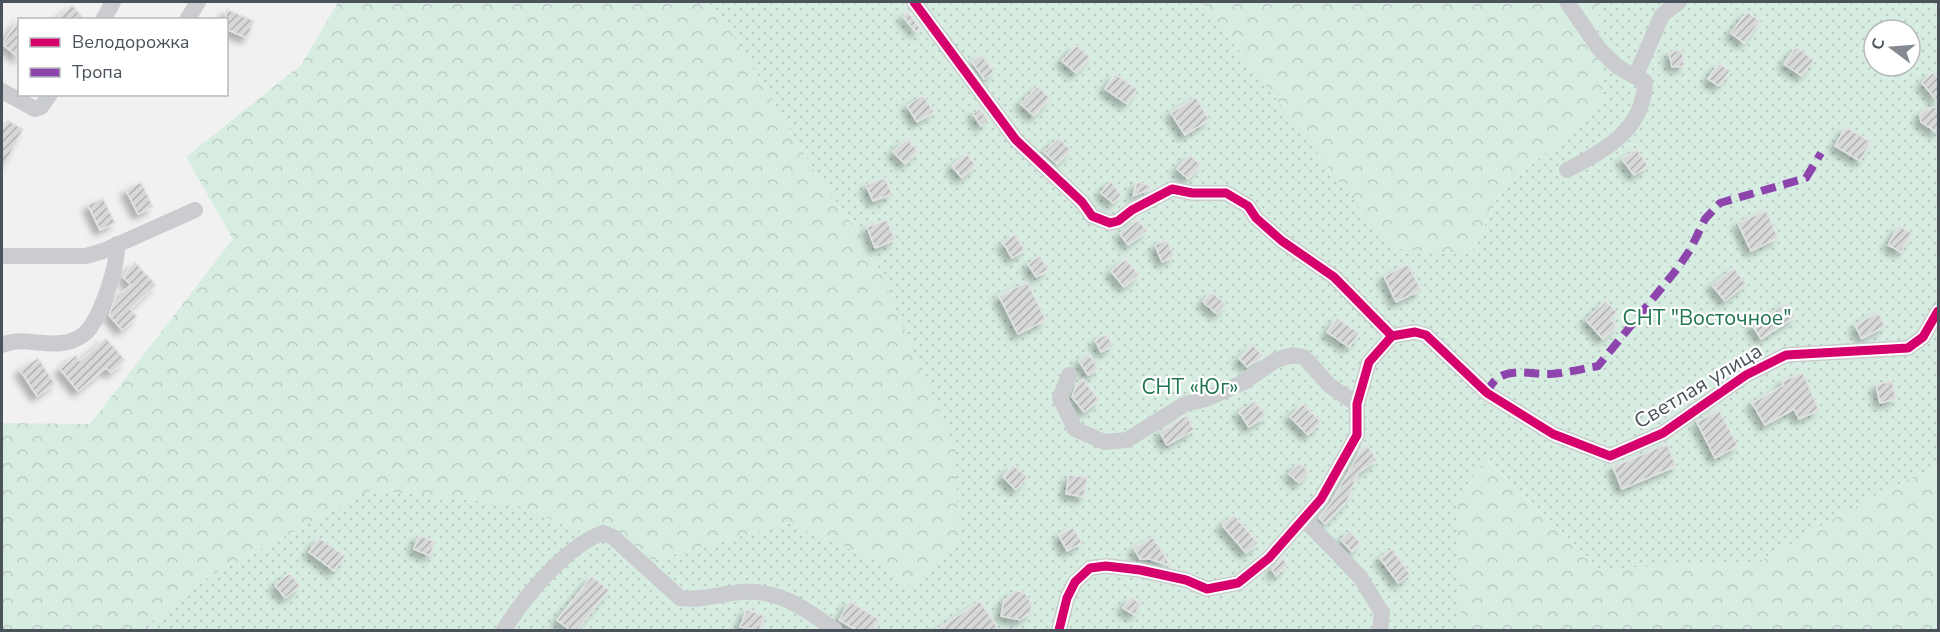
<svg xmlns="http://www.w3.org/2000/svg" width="1940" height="632" font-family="'Nunito Sans',sans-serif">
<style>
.grass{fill:url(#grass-dots);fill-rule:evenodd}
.forest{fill:url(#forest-crowns)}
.building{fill:url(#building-hatch);stroke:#e2e3e3;stroke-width:1.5;filter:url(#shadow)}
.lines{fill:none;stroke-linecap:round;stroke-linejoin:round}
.minor{stroke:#cbcccf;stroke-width:16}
.quiet{stroke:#8e44ad;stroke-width:8;stroke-dasharray:15 8;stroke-linecap:butt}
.cycleway-casing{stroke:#fff;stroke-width:13}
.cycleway{stroke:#d6006c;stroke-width:9}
.labels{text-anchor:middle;stroke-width:4.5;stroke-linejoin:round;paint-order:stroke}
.park-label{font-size:21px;fill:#227551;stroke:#fff}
.street-label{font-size:21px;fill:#4a525b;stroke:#fff}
</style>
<defs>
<pattern id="grass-dots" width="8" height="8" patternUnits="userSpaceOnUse" patternTransform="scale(1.5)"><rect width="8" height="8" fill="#d8ede2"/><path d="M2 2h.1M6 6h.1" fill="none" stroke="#bbcdc4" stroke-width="1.8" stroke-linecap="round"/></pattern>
<pattern id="forest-crowns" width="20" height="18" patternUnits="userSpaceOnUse" patternTransform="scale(1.5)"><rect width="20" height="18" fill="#d8ede2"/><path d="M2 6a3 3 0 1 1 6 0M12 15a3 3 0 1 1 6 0" fill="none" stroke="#bbcdc4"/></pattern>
<pattern id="building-hatch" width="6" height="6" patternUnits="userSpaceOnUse" patternTransform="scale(1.5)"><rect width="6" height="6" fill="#d7d8da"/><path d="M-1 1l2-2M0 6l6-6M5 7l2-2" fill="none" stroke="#b0b2b4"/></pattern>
<filter id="shadow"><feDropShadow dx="-5.5" dy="5.5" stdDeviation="3" flood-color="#0004"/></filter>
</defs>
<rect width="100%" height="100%" fill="#f1f1f1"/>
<path class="grass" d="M692,2h510l188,245 81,7 31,-65 101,-84 -5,-103h340v463l-77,38 -101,59 -161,7 -112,-109 -31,39 5,131h-1320l69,-54 162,-86 141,14 141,56 134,-37 85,36 37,27 -39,-336 -55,-76 -97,-162zM1874,30h36v36h-36z"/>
<path class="forest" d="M338,2h354l27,10 97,162 55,76 84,199 4,92 -49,45 -37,-27 -85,-36 -134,37 -141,-56 -141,-14 -162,86 -69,54h-139v-207l88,1 143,-185 -47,-82 116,-93z
M1202,2h396l5,103 -101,84 -31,65 -81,-6z
M1486,460l113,109 161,-7 101,-59 77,-38v165h-477l-5,-131z"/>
<path class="building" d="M72,5l13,15h-29z
M226,9l28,12 -7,17 -21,-9z
M908,12l12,16 -4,4 -13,-16z
M1747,12l13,9 -16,22 -13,-10z
M20,18v40l-18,-14z
M1076,45l14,12 -14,16 -14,-12z
M1796,47l18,13 -12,16 -18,-12z
M1682,50l2,16 -12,1 -3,-15z
M982,55l12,17 -10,7 -12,-17z
M1719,63l11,8 -11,15 -11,-7z
M1933,72l5,6v24l-16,-19z
M1115,74l22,15 -10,15 -22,-15z
M1038,86l12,12 -16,18 -13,-12z
M923,95l11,17 -17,10 -10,-16z
M1196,97l13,23 -24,15 -14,-22z
M1938,106v27l-17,-11 -1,-7 3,-4z
M980,109l8,11 -7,6 -8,-12z
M7,120l16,9 -21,41v-40z
M1846,127l25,15 -11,19 -25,-15z
M1059,138l12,12 -14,14 -13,-12z
M907,139l11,12 -13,13 -12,-12z
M1637,149l11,17 -14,9 -12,-16z
M967,154l9,11 -14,13 -10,-12z
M1190,155l11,10 -13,14 -11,-10z
M885,178l7,16 -19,7 -7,-16z
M1111,181l10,14 -8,8 -12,-10z
M141,182l12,25 -15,7 -12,-24z
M1137,182l14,4 -1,3 -17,7z
M103,198l12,25 -15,7 -12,-25z
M1766,210l12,28 -27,13 -13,-28z
M887,220l8,20 -20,8 -8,-21z
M1139,220l8,11 -19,14 -8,-11z
M1899,226l13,7 -11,19 -13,-7z
M1015,235l10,15 -13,8 -9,-15z
M1167,240l7,16 -12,6 -7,-17z
M1040,256l8,14 -12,7 -8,-13z
M1126,259l13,16 -15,12 -13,-16z
M135,262l21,23 -26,24 7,8 -15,13 -13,-15 7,-18 15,-12 -8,-8z
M1408,264l13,26 -25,12 -12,-26z
M1734,268l12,16 -21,17 -13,-16z
M1027,282l19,38 -28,14 -19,-38z
M1211,292l15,12 -9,10 -14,-12z
M1606,301l11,11 -7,6 7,8 -14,13 -17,-19z
M1787,303l8,14 -34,22 -9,-14z
M1878,312l7,14 -23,13 -7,-14z
M1337,318l22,15 -10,14 -22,-15z
M1107,334l6,12 -12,6 -6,-12z
M106,338l19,22 -14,13 -5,-5 -28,23 -18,-22 16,-14 4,6z
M1253,345l10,11 -16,11 -8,-9z
M1089,354l9,15 -10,6 -9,-14z
M38,358l17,26 -18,12 -17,-26z
M1803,373l16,37 -20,9 -5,-10 -29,16 -13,-22 32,-18 -2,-4z
M1083,379l16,21 -15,12 -12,-15 5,-13z
M1892,381l4,18 -16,4 -4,-18z
M1255,401l11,15 -17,11 -10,-15z
M1303,404l18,18 -13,13 -18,-18z
M1719,410l19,36 -23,12 -18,-36z
M1187,415l7,15 -27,15 -7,-13z
M1667,444l9,22 -54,23 -9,-22z
M1367,445l10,15 -19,13 -11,28 -22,23 -6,-6 11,-14 31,-54z
M1300,463l9,9 -10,11 -10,-9z
M1013,465l14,12 -11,13 -13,-13z
M1069,475l18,2 -3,20 -18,-3z
M1234,515l24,28 -12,10 -24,-28z
M1073,527l9,16 -15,8 -8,-16z
M1350,531l11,12 -9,9 -11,-12z
M419,535l16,7 -5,14 -16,-7z
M1153,537l18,29 -21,-7h-10l-6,-11z
M319,538l26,18 -11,15 -25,-19z
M1392,549l18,25 -12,9 -18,-25z
M1283,558l4,7 -11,11 -4,-7z
M290,573l10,13 -15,12 -10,-13z
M592,576l17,14 -32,40h-7l-13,-10z
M1015,591l9,1 8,12 -2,9 -10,7 -19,-4 3,-15z
M1131,597l10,7 -7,11 -11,-7z
M850,601l30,19 -7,10h-17l-17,-10z
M980,601l19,29h-63z
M747,609l18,7 -6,14 -19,-3z"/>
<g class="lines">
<path class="minor" d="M914,2l102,138 66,62 10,14 18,7 8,-2 14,-11 40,-21 20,4h34l22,13 8,12 26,23 52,36 58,59 23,-4 11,3 61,58 66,41 57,22 53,-23 83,-58 40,-20 122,-7 15,-11 15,-26
M1567,2l33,48 18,17 27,15c-1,47 -40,69 -78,88
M103,20l10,-18
M187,20l11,-18
M1636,75l26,-60 17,-13
M2,91l33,18 6,-2 9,-13
M2,256h84l17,-5 92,-41
M2,345c19,-9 39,1 60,-2 10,-1 21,-6 28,-15 13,-19 28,-62 27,-84
M1069,375l-9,23 15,31 29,13 23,-2 58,-36 21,-5 38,-17 32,-22 17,-5 11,2 26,29 27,18
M1304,519l57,59 21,35 -2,17
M504,630c20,-33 62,-84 99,-97l10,4 67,61c21,3 40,-4 61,-6 38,-3 65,17 94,38
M1059,630l8,-32 8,-16 15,-14 16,-2 34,4 46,10 21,9 31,-6 31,-25 52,-59 36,-64v-31l12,-42 23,-26"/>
<path class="quiet" d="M1487,393c12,-30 41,-18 63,-19 16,-1 32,-5 48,-8l79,-97 13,-19 15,-31 15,-16 86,-25 15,-25"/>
<defs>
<path id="cycleway" d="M914,2l102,138 66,62 10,14 18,7 8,-2 14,-11 40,-21 20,4h34l22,13 8,12 26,23 52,36 58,59 23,-4 11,3 61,58 66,41 57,22 53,-23 83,-58 40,-20 122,-7 15,-11 15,-26
M1059,630l8,-32 8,-16 15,-14 16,-2 34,4 46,10 21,9 31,-6 31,-25 52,-59 36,-64v-31l12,-42 23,-26"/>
</defs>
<use href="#cycleway" class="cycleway-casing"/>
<use href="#cycleway" class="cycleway"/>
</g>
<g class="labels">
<g class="park-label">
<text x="1707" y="325">СНТ "Восточное"</text>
<text x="1190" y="394">СНТ «Юг»</text>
</g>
<g class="street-label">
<text transform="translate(1698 386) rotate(-31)" y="7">Светлая улица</text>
</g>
</g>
<rect width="1940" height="632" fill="none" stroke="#4a525b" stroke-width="6"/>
<rect x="18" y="18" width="210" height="78" fill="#ffffff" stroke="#b7babd" stroke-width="1.5"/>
<rect x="30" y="38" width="30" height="9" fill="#d6006c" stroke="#b7babd" stroke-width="1.5"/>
<text x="72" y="48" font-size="18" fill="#4a525b">Велодорожка</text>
<rect x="30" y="68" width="30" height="9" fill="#8e44ad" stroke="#b7babd" stroke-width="1.5"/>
<text x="72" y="78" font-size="18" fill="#4a525b">Тропа</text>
<g transform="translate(1892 48) rotate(286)"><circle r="28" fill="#ffffff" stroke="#b7babd" stroke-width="1.5"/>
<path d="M0-4.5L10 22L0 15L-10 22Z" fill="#848a90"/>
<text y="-9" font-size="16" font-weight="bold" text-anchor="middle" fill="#4a525b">С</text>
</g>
</svg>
